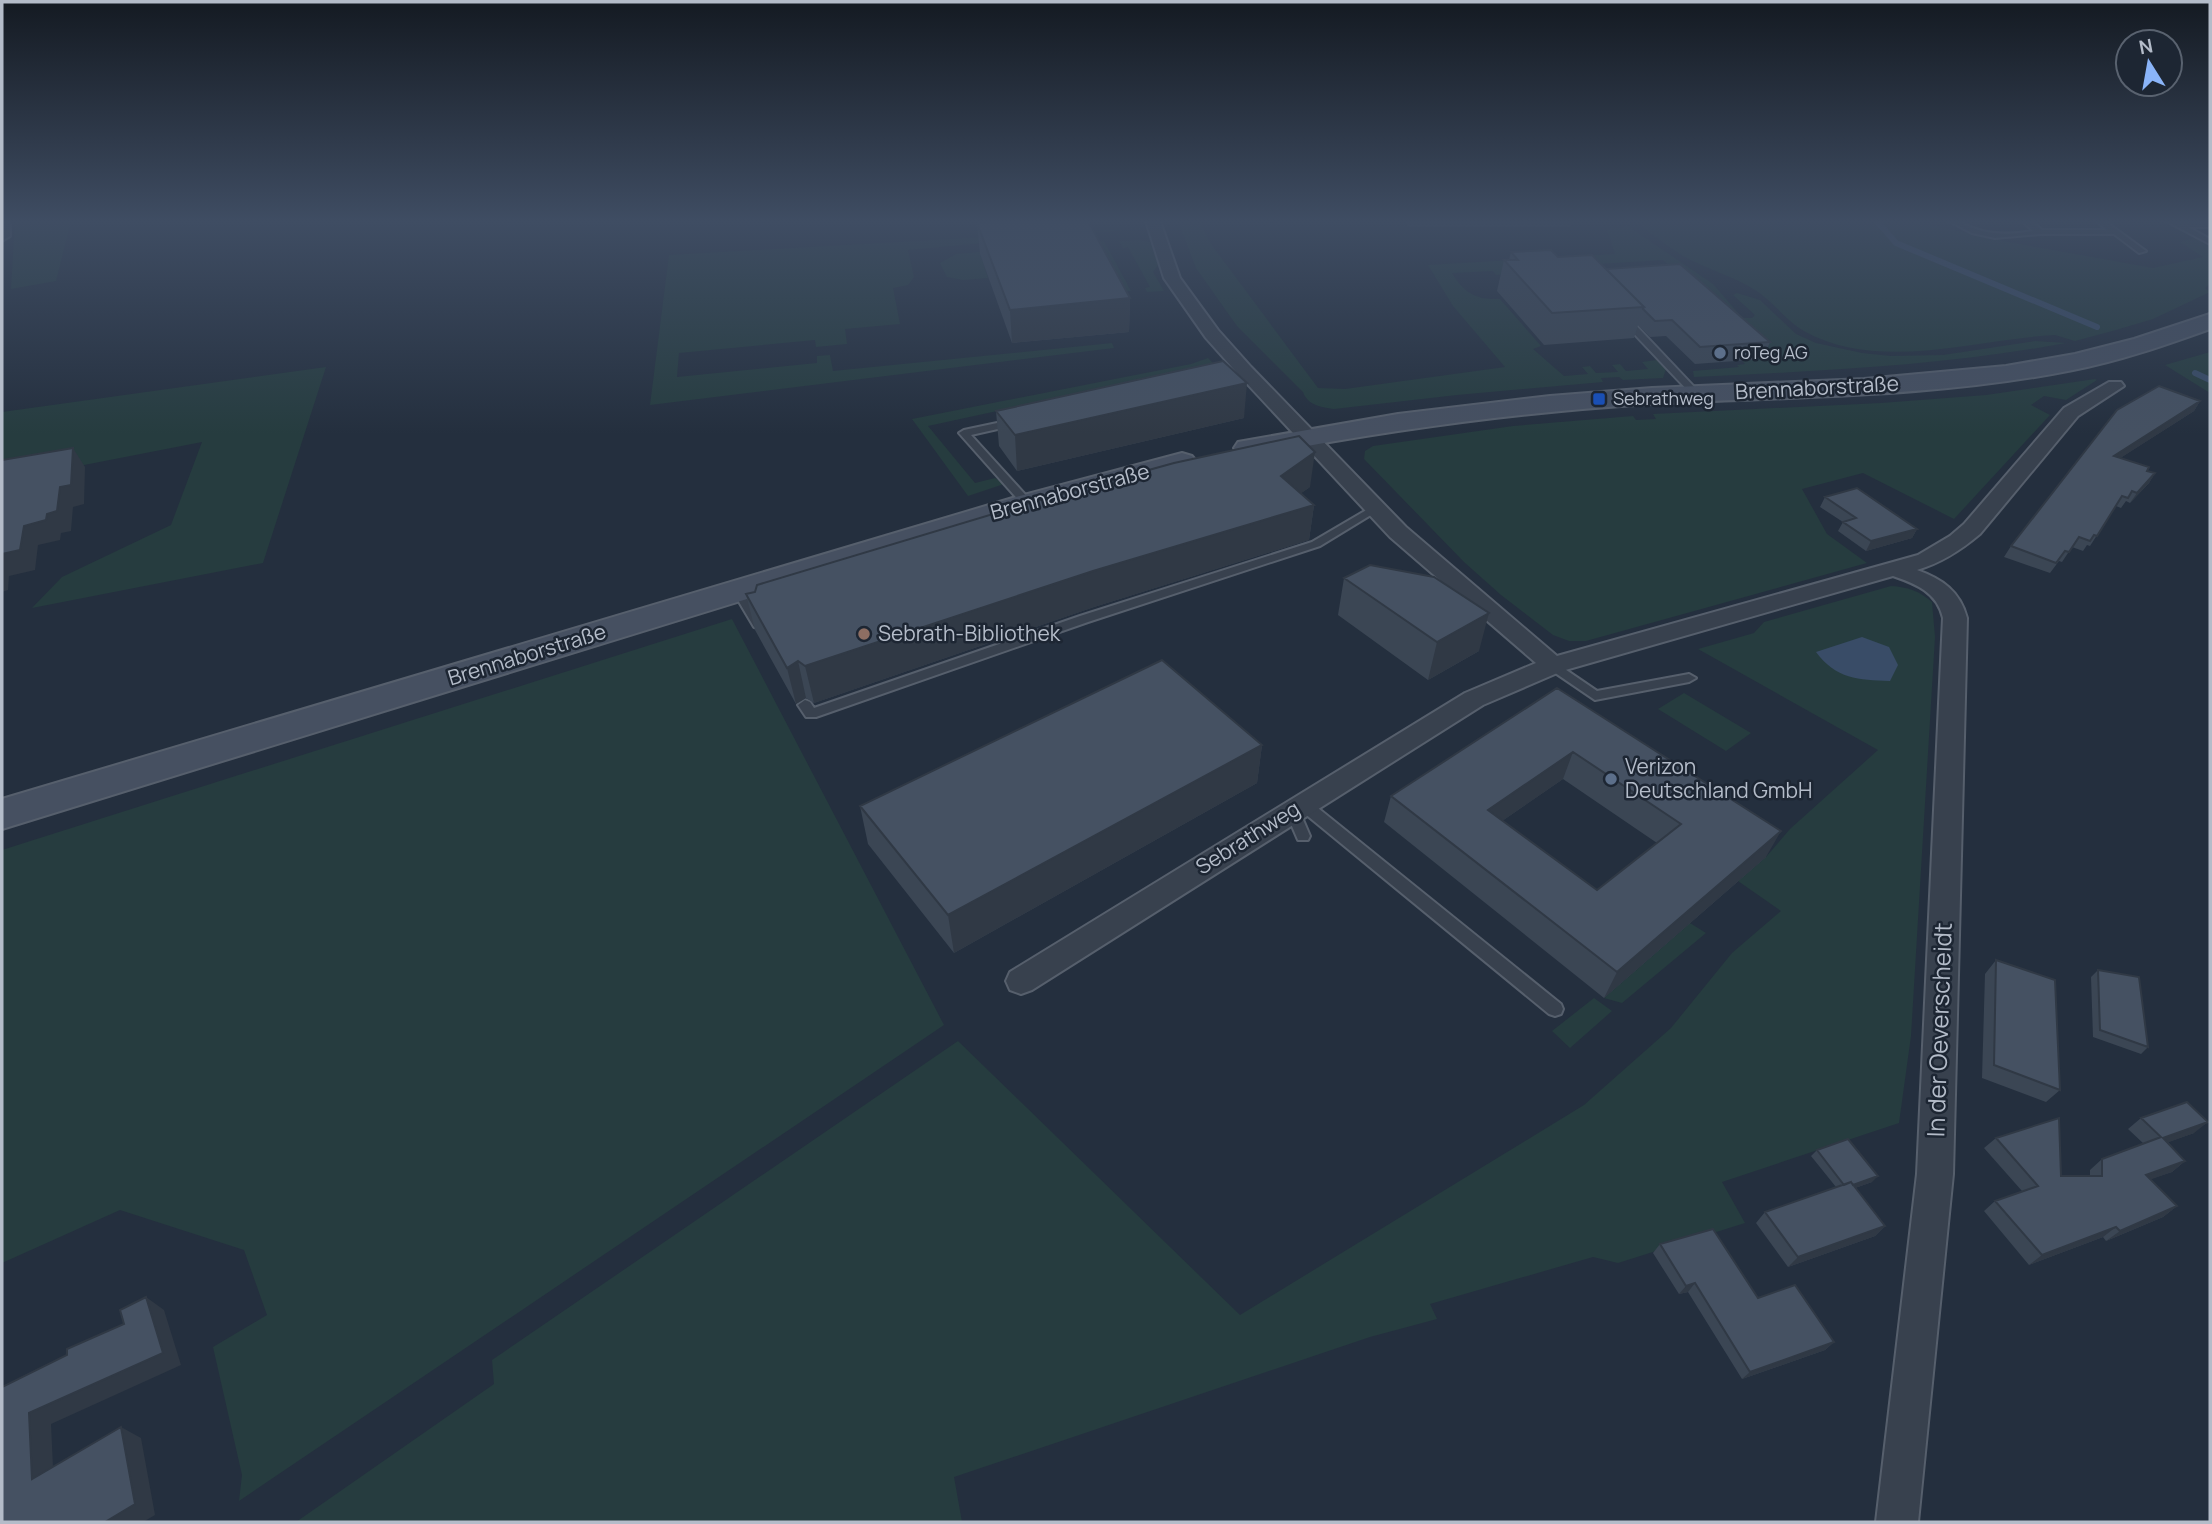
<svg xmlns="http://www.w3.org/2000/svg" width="2212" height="1524" font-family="Manrope,sans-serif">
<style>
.green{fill:#263c3f}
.water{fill:#394c67}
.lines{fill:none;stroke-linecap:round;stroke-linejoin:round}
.stream{stroke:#394c67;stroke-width:6}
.service-casing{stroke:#565f6c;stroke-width:4}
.minor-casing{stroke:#565f6c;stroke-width:4}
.secondary-casing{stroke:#565f6c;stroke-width:4}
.service{fill:#38414e;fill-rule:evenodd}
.minor{fill:#38414e;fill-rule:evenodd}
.secondary{fill:#465061;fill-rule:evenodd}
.wall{fill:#3b4654;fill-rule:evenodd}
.shaded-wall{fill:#303945}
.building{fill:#455162;stroke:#303945;stroke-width:2;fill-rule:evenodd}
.service-dot{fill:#5c6f8a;stroke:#1d2633;stroke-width:2.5}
.transit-dot{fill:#1a4fb4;stroke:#1d2633;stroke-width:2.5}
.education-dot{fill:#8d6e63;stroke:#1d2633;stroke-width:2.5}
.labels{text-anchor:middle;stroke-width:5;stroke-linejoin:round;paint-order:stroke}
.far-poi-label{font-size:18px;fill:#b4bcc9;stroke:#1d2633;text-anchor:start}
.street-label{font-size:21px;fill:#b4bcc9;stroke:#1d2633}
.poi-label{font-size:21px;fill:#b4bcc9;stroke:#1d2633;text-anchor:start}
.near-street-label{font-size:24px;fill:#b4bcc9;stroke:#1d2633}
</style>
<rect width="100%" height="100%" fill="#242f3e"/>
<path class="green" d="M15,221h56l-15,60 -45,8z
M1178,221h21l12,23 107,144 27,1 160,-22 -52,-61 -25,-41 187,-11 -8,-25 22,-2 84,57 26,30 -6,1 4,3h15l3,-3 -22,-20 4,-2 23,7 36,34 20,9 46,10 29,3 52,-1 92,-14 31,2c-123,23 -247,28 -372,34l-1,-6 46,-4 -2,-2 8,-1 -3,-4 20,-1 -61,-66 -38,-33 -129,8 3,4 -41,3 -3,-4 -41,2c12,20 24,27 48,26l41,47 -8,3 31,27 24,-2 -6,-7 8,-1 6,7 22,-1 -6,-7 8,-1 6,7 22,-2 -6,-7 15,-2 9,9 -3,9 -40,2 -4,-3 -18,1 2,4 -146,13 -123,14c-12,-2 -26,-3 -31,-17l-66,-66 -41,-58z
M1636,221h276l97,21 144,26 50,-11 -23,-15 30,-8v50l-5,4 5,4 -57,27 -37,11 -41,11 -20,-6c-79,4 -177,38 -251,-4 -19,-11 -31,-30 -49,-41 -22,-14 -49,-21 -72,-34 -16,-10 -33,-23 -47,-35z
M1146,228l-238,22 6,27 -6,8 -15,3 7,36 -55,5 2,15 -31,3 -1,-7 -136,13 -2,24 140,-14v-7l13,-1 3,16 279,-28 2,5 -464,57 19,-150z
M1139,240l11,2 9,22 -6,8 11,19 -17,1 -2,-4 5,-1 -22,-40 -5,1 -4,-7z
M1104,241l27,50 -21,2 -130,-39 8,24 -25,2 -16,-3 -7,-14 16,-9z
M2210,352v41l-45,-28z
M1208,358l11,11 -19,-2 -272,59 47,57 20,-5 9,6 -36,12 -56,-77 279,-55z
M326,367l-63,196 -231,45 30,-31 109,-52 31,-83 -200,39v-69z
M2095,379l2,1 -31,20 -22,-4 -13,9 19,10 -96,104 -91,-46 -61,16 25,45 40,29 -281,78h-17l-16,-6 -52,-40 -37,-33 -100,-103 1,-8 8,-5 140,-20 120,-10 3,4 20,-1 -3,-5 228,-11 105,-8z
M1891,586c17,1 28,5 41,16l3,35 -24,399 -12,87 -177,59 23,41 -127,40 -25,-6 -163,47 7,15 -67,18 -416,140 8,45h-666l198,-138 -2,-24 466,-319 282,274 344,-210 87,-77 61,-75 49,-42 -43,-30 28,-24 24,-28 88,-79 -180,-101 56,-16 10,-11z
M732,619l212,406 -705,476 3,-26 -29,-128 54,-32 -23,-65 -124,-40 -118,53v-413z
M1684,693l67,40 -25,18 -68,-42z
M1690,923l16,10 -84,70 -18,-5z
M1594,998l18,13 -42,37 -18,-17z"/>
<path class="water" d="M1862,637l27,10 9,18 -8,16c-32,-1 -54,-2 -74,-29z"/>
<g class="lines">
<path class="stream" d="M1877,221l19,22 201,84
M2195,373l15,7"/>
<defs>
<path id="service" d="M1949,221c12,0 21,7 33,10 17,4 34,3 51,0l-11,-10h9l11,9h65l-11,-9h9l41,30 -7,2 -25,-19h-74l-45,4 -23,-5z
M2166,221l44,2v4h-22l22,12v5z
M1622,317h6l71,75v4h-6l-71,-75z
M1016,419l4,1v4l-49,11 60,66 2,2 -6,3 -4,-1 -64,-72 5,-3z
M1375,505l6,3 -2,2 -59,36 -232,76 -272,95h-10l-8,-12 7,-5 5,2 4,6 266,-92 232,-74z
M738,586l4,1 22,37 -2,3 -4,1 -4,-1 -22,-37z
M1553,661l44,30 92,-17 7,4 -7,4 -94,18 -47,-32 -1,-3 1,-3z
M1303,799l5,1 253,204 2,5 -2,5 -6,2 -6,-2 -251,-206 12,28 -2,4h-10l-13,-30 2,-4h10l1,-6z"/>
<path id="minor" d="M2,221h8v15l-8,5z
M1146,221h14l20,57 38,52 33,37 155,160 151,129 361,-101 32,-19 14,-12 100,-116 45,-26h12l3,4 -46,30 -98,118c-19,16 -39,29 -63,36 25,9 43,21 50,48l-14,556 -35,348h-42l41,-348 26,-556c-6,-26 -27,-34 -50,-42l-331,95 -79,34 -451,285 -11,4 -11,-4 -4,-9 4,-9 455,-279 71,-30 -146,-126 -151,-162 -33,-37 -42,-60z"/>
<path id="secondary" d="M2210,314v15c-45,16 -90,32 -137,41 -139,28 -280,26 -421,34 -136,8 -270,27 -404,53l-10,-3 -4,-6 4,-6 160,-28 152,-18 102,-8 212,-9 142,-13 69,-12 59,-15z
M1182,453l10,3 5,6 -5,6 -154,41 -1036,320v-30l1014,-302z"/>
</defs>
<use href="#service" class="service-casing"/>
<use href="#minor" class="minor-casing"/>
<use href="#secondary" class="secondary-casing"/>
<use href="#service" class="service"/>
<use href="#minor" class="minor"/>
<use href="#secondary" class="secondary"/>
</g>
<path class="wall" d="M1405,221h204l-38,1 -1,5h-162z
M977,223l153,75 -1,34 -117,11 -32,-89z
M1511,252l47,5 48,12 164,73 -7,17 -68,5 -29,-28 -16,1 -12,-12 -4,13 -90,7 -47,-54 7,-31h5z
M2200,401l-6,10 -74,47 27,13 8,2 -6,10 -19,20 -4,-2 -5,7 -5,-2 -26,40 -3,-1 -4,6 -11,-4 -10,15 -3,-1 -9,12 -46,-16 7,-11 106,-136z
M996,411l248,7 -227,53 -18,-25z
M1310,487l-9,6 13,12 -5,35 -215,67 -280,96 -8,-5 -10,6 -41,-74 -9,-36z
M1825,497l92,32 -5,9 -46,13 -28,-20 5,-9 -23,-15z
M1344,578l135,73 -51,29 -90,-65z
M1557,688l209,169 -162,141 -220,-176 7,-26zM1563,779l94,64 -60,47 -95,-69z
M1262,745l-5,38 -303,170 -86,-109 -8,-38z
M1996,960l64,130 -14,12 -64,-24 3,-104z
M2098,970l50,77 -7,7 -48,-17 -2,-60z
M2141,1118l53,15 -26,9 17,19 -13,11 -22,7 27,27 -14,11 -57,24 -3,-4 -74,28 -45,-54 11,-10 27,-10 -38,-43 12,-10 65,38h29v-6l12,-11 42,-15 -16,-15z
M1817,1150l55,32 -17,6 30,38 -10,10 -87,31 -32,-44 9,-11 71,-25 -25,-31z
M1660,1244l98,54 76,44 -9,8 -83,29 -54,-87 -9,2 -26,-41z"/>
<path class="shaded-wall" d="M1130,298l-1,34 -117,11 -2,-33z
M1247,383l-3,35 -227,53 -2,-36z
M2200,401l-6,10 -86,55 6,-10z
M73,448l12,19 -1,37 -11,3 -2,24 -10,2 -1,7 -22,5 -3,25 -26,6 -1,14 -6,2v-38l22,-28 23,-12 13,-27z
M1315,452l-5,35 -33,23 4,-34z
M2155,473l-6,10 -19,20 7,-10z
M1314,505l-5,35 -215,67 -280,96 -9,-37 288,-95z
M1917,529l-5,9 -46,13 5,-10z
M1489,613l-10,38 -51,29 9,-38z
M798,661l8,37 -10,6 -9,-36z
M1262,745l-5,38 -303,170 -6,-38z
M1573,752l-10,27 -84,58 9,-27z
M1781,831l-15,26 -162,141 13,-26z
M2208,1122l-14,11 -44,16 13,-11z
M2185,1161l-13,11 -40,14 14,-11z
M1878,1176l-6,6 -31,11 5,-6z
M2177,1206l-14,11 -57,24 14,-10z
M1885,1226l-10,10 -87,31 10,-10z
M2116,1227l-13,10 -74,28 13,-10z
M1695,1283l-7,9 -9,2 7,-8z
M146,1297l18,13 17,55 -130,59 3,65 -22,-10 -3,-66 134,-60z
M1834,1342l-9,8 -83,29 8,-7z
M121,1427l20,11 14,77 -12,7h-38z"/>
<path class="building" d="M995,221h93l42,77 -120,12 -33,-87z
M1551,250l7,7 34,-2 52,52 -92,6 -48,-53h14l-7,-8z
M1680,264l90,78 -70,5 -28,-27 -17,1 -12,-12 1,-2 -38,-38z
M1223,361l24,22 -232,52 -19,-24z
M2159,386l41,15 -86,55 35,11 -2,4 8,2 -18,20 -5,-2 -4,7 -6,-2 -25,40 -3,-1 -4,6 -11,-4 -10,15 -4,-1 -9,12 -45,-17 106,-136z
M1299,436l16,16 -34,24 33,29 -221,66 -288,95 -7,-5 -11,7 -41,-74 9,-2 2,-7 276,-83 141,-39z
M73,448l-2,37 -11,2 -3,24 -10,3 -1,6 -22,6 -4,24 -18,4v-94z
M1857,488l60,41 -46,12 -28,-19 13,-4 -31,-21z
M1370,565l64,12 55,36 -52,29 -93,-64z
M1162,660l100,85 -314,170 -88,-109z
M1557,688l224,143 -164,141 -226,-176zM1573,752l108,72 -84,66 -109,-80z
M1996,960l59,20 5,110 -66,-25z
M2098,970l41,7 9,70 -48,-17z
M2187,1102l21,20 -45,16 22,23 -39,14 31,31 -57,25 -4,-4 -74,28 -47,-54 43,-15 -42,-48 63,-20 2,58h41v-17l59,-22 -20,-19z
M1848,1139l30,37 -25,9 -2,-3 -7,3 -27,-35z
M1851,1182l34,44 -87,31 -33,-45z
M1713,1229l45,69 37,-13 39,57 -84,30 -55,-89 -9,3 -26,-42z
M146,1297l17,56 -134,60 3,66 89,-52 14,77 -30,18h-103v-135l65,-32v-6l57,-25 -4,-14z"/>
<linearGradient id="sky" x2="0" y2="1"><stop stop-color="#141a22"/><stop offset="0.51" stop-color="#3f4d63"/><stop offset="1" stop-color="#3f4d63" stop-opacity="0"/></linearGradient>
<rect width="2212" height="434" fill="url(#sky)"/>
<g class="service-dot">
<circle cx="1720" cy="353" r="7"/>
<circle cx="1611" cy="779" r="7"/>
</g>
<rect class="transit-dot" x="1592" y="392" width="14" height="14" rx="3.5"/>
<circle class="education-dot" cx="864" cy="634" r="7"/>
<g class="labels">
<g class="far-poi-label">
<text x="1734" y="359">roTeg AG</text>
<text x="1613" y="405">Sebrathweg</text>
</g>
<g class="street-label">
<text transform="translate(1817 388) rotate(-3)" y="7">Brennaborstraße</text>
<text transform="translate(1070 492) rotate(-15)" y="7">Brennaborstraße</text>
<text transform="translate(527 655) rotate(-17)" y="7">Brennaborstraße</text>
<text transform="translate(1248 838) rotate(-32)" y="7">Sebrathweg</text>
</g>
<g class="poi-label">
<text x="878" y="641">Sebrath-Bibliothek</text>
<text x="1625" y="774">Verizon<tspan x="1625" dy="24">Deutschland GmbH</tspan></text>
</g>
<g class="near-street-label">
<text transform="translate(1940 1030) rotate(-88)" y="8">In der Oeverscheidt</text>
</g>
</g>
<rect width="2212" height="1524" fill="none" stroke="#b4bcc9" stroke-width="7"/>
<g transform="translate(2149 63) rotate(349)"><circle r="33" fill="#1d2633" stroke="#59626f" stroke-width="2"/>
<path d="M0-5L12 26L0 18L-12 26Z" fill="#8ab4f8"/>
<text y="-10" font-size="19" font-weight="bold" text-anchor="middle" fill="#b4bcc9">N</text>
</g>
</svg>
